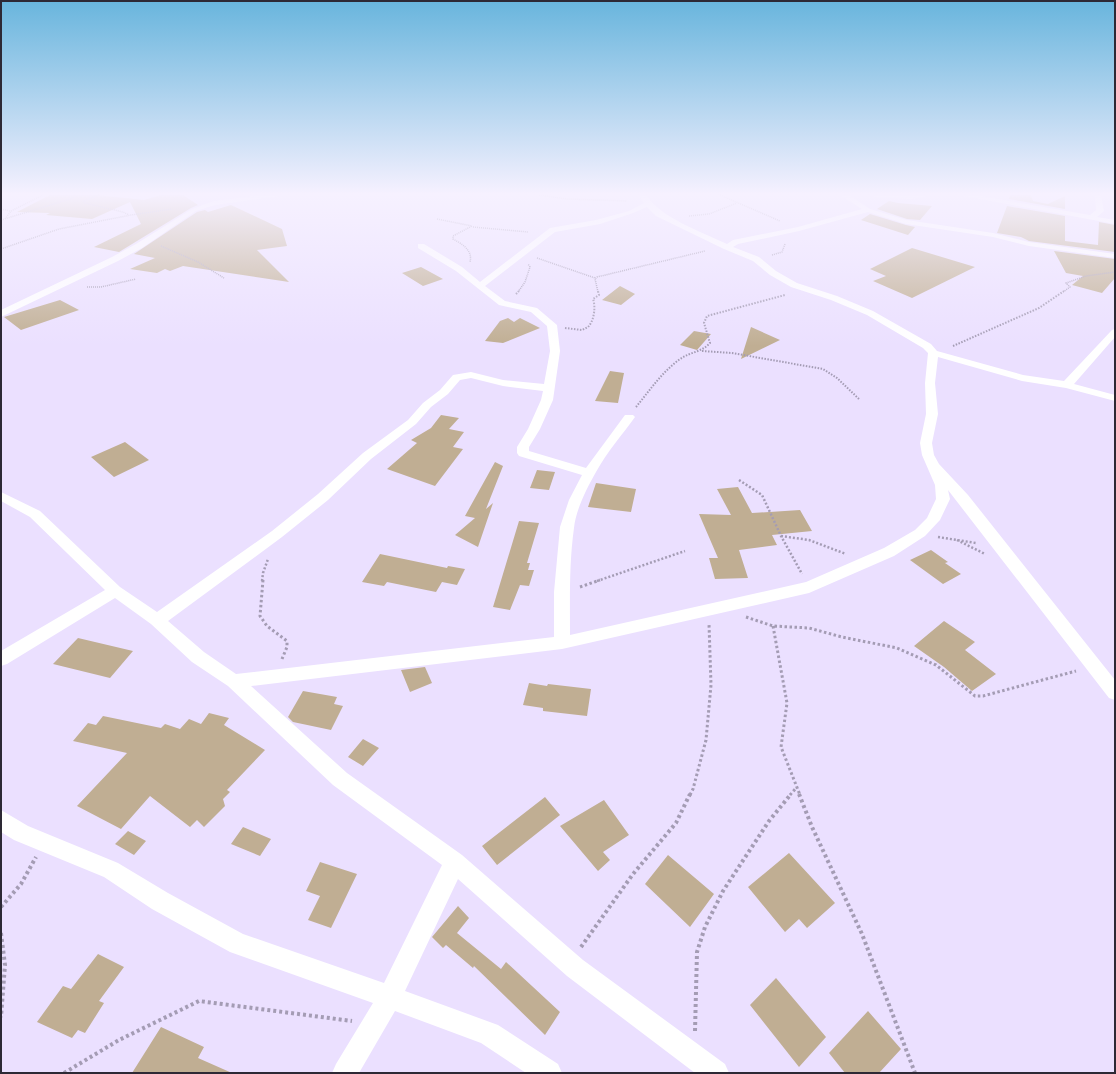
<svg xmlns="http://www.w3.org/2000/svg" width="1116" height="1074" font-family="'Roboto Condensed',sans-serif">
<style>
.building{fill:#c0ae93}
.lines{fill:none;stroke-linecap:round;stroke-linejoin:round}
.path-far4{stroke:#a49cb4;stroke-width:1.5;stroke-dasharray:1 1;stroke-linecap:butt}
.path-far3{stroke:#a49cb4;stroke-width:2;stroke-dasharray:1.5 1.5;stroke-linecap:butt}
.path-far2{stroke:#a49cb4;stroke-width:2.5;stroke-dasharray:2 2;stroke-linecap:butt}
.path-far1{stroke:#a49cb4;stroke-width:3;stroke-dasharray:2.5 2.5;stroke-linecap:butt}
.path{stroke:#a49cb4;stroke-width:4;stroke-dasharray:3 3;stroke-linecap:butt}
.minor{fill:#fff;fill-rule:evenodd}
</style>
<rect width="100%" height="100%" fill="#ebe0ff"/>
<path class="building" d="M50,195h47l47,5 17,-5h22l15,10 -7,3 -72,44 -25,-5 47,-23 -11,-22 -38,17 -46,-4 4,-2 -33,-1z
M1010,195h21l2,6 15,3 17,-8v13l-56,-10z
M889,201l9,2 34,3 -12,14 -13,-1 -30,-10z
M231,205l51,24 5,17 -30,4 32,32 -106,-16 -13,5 -5,-2 -8,4 -27,-4 25,-11 -21,-4 63,-42 8,-2 3,2z
M1007,206l58,10v25l33,4 1,-23 16,3v27l-86,-11 -8,-4 -24,-4z
M870,214l36,11 9,2 -7,8 -47,-15z
M912,248l63,19 -63,31 -39,-17 13,-5 -16,-7z
M1054,251l61,8v19l-13,15 -30,-8 11,-9 -17,-3z
M421,267l22,12 -20,7 -21,-13z
M620,286l15,8 -14,11 -19,-5z
M60,300l19,10 -58,20 -17,-13z
M508,318l6,4 6,-4 20,10 -37,15 -18,-2 15,-20z
M751,327l29,13 -39,19z
M694,331l17,3 -14,16 -17,-5z
M610,371l14,2 -6,30 -23,-2z
M441,415l18,3 -10,11 15,3 -11,15 10,2 -28,37 -48,-17 30,-26 -6,-3 20,-12z
M125,442l24,18 -35,17 -23,-20z
M495,462l8,4 -17,43 7,-6 -15,44 -23,-12 20,-17 -10,-2z
M537,470l18,2 -6,18 -19,-2z
M596,483l40,6 -5,23 -43,-5z
M738,487l14,26 48,-3 12,21 -40,4 5,10 -38,5 9,28 -33,1 -6,-21h9l-19,-44 32,1 -14,-26z
M519,521l20,2 -12,40h3l-2,7h6l-5,16 -9,-1 -10,25 -17,-3z
M931,550l17,12 -3,1 16,11 -18,10 -33,-24z
M380,554l67,14 1,-2 17,3 -8,16 -15,-3 -6,10 -49,-10 -3,4 -22,-4z
M944,621l31,21 -10,8 31,24 -24,17 -28,-24 -30,-21z
M78,638l55,13 -23,27 -57,-14z
M425,667l7,16 -22,9 -9,-22z
M529,683l18,3 1,-2 43,5 -4,27 -44,-5v-3l-20,-3z
M303,691l34,6 -3,7 9,2 -12,24 -38,-8 -5,-5z
M209,713l20,5 -5,7 41,25 -38,40 3,2 -7,7 2,7 -21,21 -7,-7 -7,7 -40,-31 -29,33 -44,-23 50,-53 -54,-12 15,-18 8,2 7,-9 58,12 4,-4 15,5 9,-10 12,5z
M363,739l16,9 -16,18 -15,-9z
M545,797l15,18 -63,50 -15,-19z
M604,800l25,35 -26,17 7,8 -12,11 -38,-45z
M243,827l28,12 -11,17 -29,-12z
M128,831l18,10 -12,14 -19,-11z
M789,853l46,50 -28,25 -8,-9 -14,13 -37,-45z
M668,855l46,39 -24,33 -45,-43z
M320,862l37,12 -26,54 -23,-8 12,-24 -14,-5z
M458,906l11,12 -12,15 44,36 5,-7 54,50 -15,23 -71,-69 -1,2 -27,-23 -3,3 -11,-11z
M98,954l26,13 -25,34 5,2 -19,30 -7,-3 -6,8 -35,-16 26,-36 8,3z
M776,978l50,59 -27,30 -49,-62z
M868,1011l33,38 -22,24h-34l-16,-20z
M161,1027l43,20 -6,11 34,15h-100z"/>
<g class="lines">
<path class="path-far4" d="M99,195l-15,6 1,2 38,9 6,3
M539,195l28,4 60,2
M720,195l60,26
M1,209l9,2
M689,216l20,-2 28,-11
M5,219l6,-8 32,-16
M437,219l35,7 -19,10v3c9,5 20,11 17,23
M1,220l69,-21 7,-4
M473,227l55,5
M161,246l37,16 26,16
M1,249l58,-20 72,-14 41,-6
M772,255l10,-3 3,-8
M537,258l58,20
M87,287h14l35,-8
M518,292l7,-10 5,-15 -2,-3
M598,292l-3,-13 2,-2 108,-26
M1063,292l7,-5 -4,-4 20,-7 29,-4"/>
<path class="path-far3" d="M516,294l3,-3
M565,328l17,2 6,-3c6,-6 8,-20 5,-28l6,-4 -1,-4
M953,346l86,-38 25,-17
M702,351l30,2 91,16 14,9 22,21
M636,407c14,-17 26,-35 44,-48 10,-7 22,-7 30,-16l-6,-20 3,-7 78,-21"/>
<path class="path-far2" d="M739,480l23,15 19,41 21,38
M781,536l28,4 37,14
M938,537l38,6
M957,540l28,14
M262,581l1,-8 5,-14
M597,581l88,-30"/>
<path class="path-far1" d="M263,580l-3,36 7,10 20,15v6l-5,12
M580,587l20,-7
M746,617l27,9 36,2 33,9 55,11 39,17 39,31h8l93,-25
M773,626l14,77 -6,44 19,48
M690,795l3,-6 13,-49 5,-55 -2,-61
M790,795l7,-8"/>
<path class="path" d="M799,794l13,33 50,107 53,139
M1,907l20,-23 15,-27
M1,933l4,32 -4,52
M581,947l52,-73 43,-51 14,-29
M695,1031l2,-79 8,-25 18,-36 46,-70 22,-27
M64,1073l55,-33 80,-39 153,20"/>
<path class="minor" d="M261,195h24l-70,10 -19,6 -54,37 -24,13 -117,56v-7l111,-53 24,-13 56,-35 22,-8z
M639,195h7c15,23 56,37 81,49l6,-4 65,-13 64,-18 -22,-14h9l21,14 37,11 86,13 36,9 86,12v4l-86,-12 -36,-9 -87,-13 -38,-12 -69,19 -61,13 -5,3 26,10 17,14 21,12 40,13 36,15 58,33 6,7 86,24 41,6 48,-51 3,-1v8l-41,47 41,11v6l-49,-13 -44,-7 -84,-24 -3,26 3,31 -6,29 2,12 5,9 29,31 147,185v20l-6,-2 -161,-208 2,9 -10,21 -15,16 -31,20 -85,37 -247,56 -311,37 96,87 115,82 121,105 142,104 4,9h-34l-128,-97 -109,-97 -53,112 93,34 60,39 4,9h-36l-45,-30 -86,-32 -36,62h-27l4,-9 37,-61 -143,-51 -78,-43 -48,-32 -90,-37 -13,-8v-22l27,16 90,37 50,30 75,41 141,49 58,-118 -109,-80 -105,-99 -36,-24 -41,-38 -36,-26 -108,66 -6,2v-15l104,-61 -75,-73 -29,-16v-9l39,19 80,76 37,25 115,-81 46,-37 45,-41 45,-33 15,-17 17,-13 13,-15 18,-3 32,8 41,4 6,-33 -3,-25 -16,-14 -32,-7 -43,-34 -38,-23v-4h6l38,23 18,15 70,-54 46,-8 33,-9 15,-8zM647,207l9,9 68,33 29,12 17,14 21,12 40,13 36,15 56,33 5,5 -3,30 1,31 -6,29 2,12 13,30 1,14 -9,19 -12,12 -31,18 -78,34 -236,53c0,-35 -1,-72 4,-107 2,-19 13,-40 22,-56 11,-20 26,-37 39,-55l-2,-2h-8l-39,53 -57,-17v-4l11,-18 13,-29 7,-49 -3,-26 -20,-17 -32,-7 -20,-15 70,-54 45,-8 33,-11zM471,378l32,8 40,5 -2,9 -13,29 -11,18v6l2,3 63,19 -13,25 -9,27 -6,65v45l-318,37 -32,-22 -36,-31 114,-84 46,-37 43,-41 45,-35 15,-17 17,-13 12,-14z
M872,195h63l-24,4 -36,-2z
M958,195h17l115,20 6,-5 -1,-15h6l3,16 -7,6 18,3v4z"/>
</g>
<linearGradient id="sky" x2="0" y2="1"><stop stop-color="#68b5dd"/><stop offset="0.56" stop-color="#f6f1ff"/><stop offset="1" stop-color="#f6f1ff" stop-opacity="0"/></linearGradient>
<rect width="1116" height="346" fill="url(#sky)"/>
<rect width="1116" height="1074" fill="none" stroke="#2d2935" stroke-width="4"/>
</svg>
